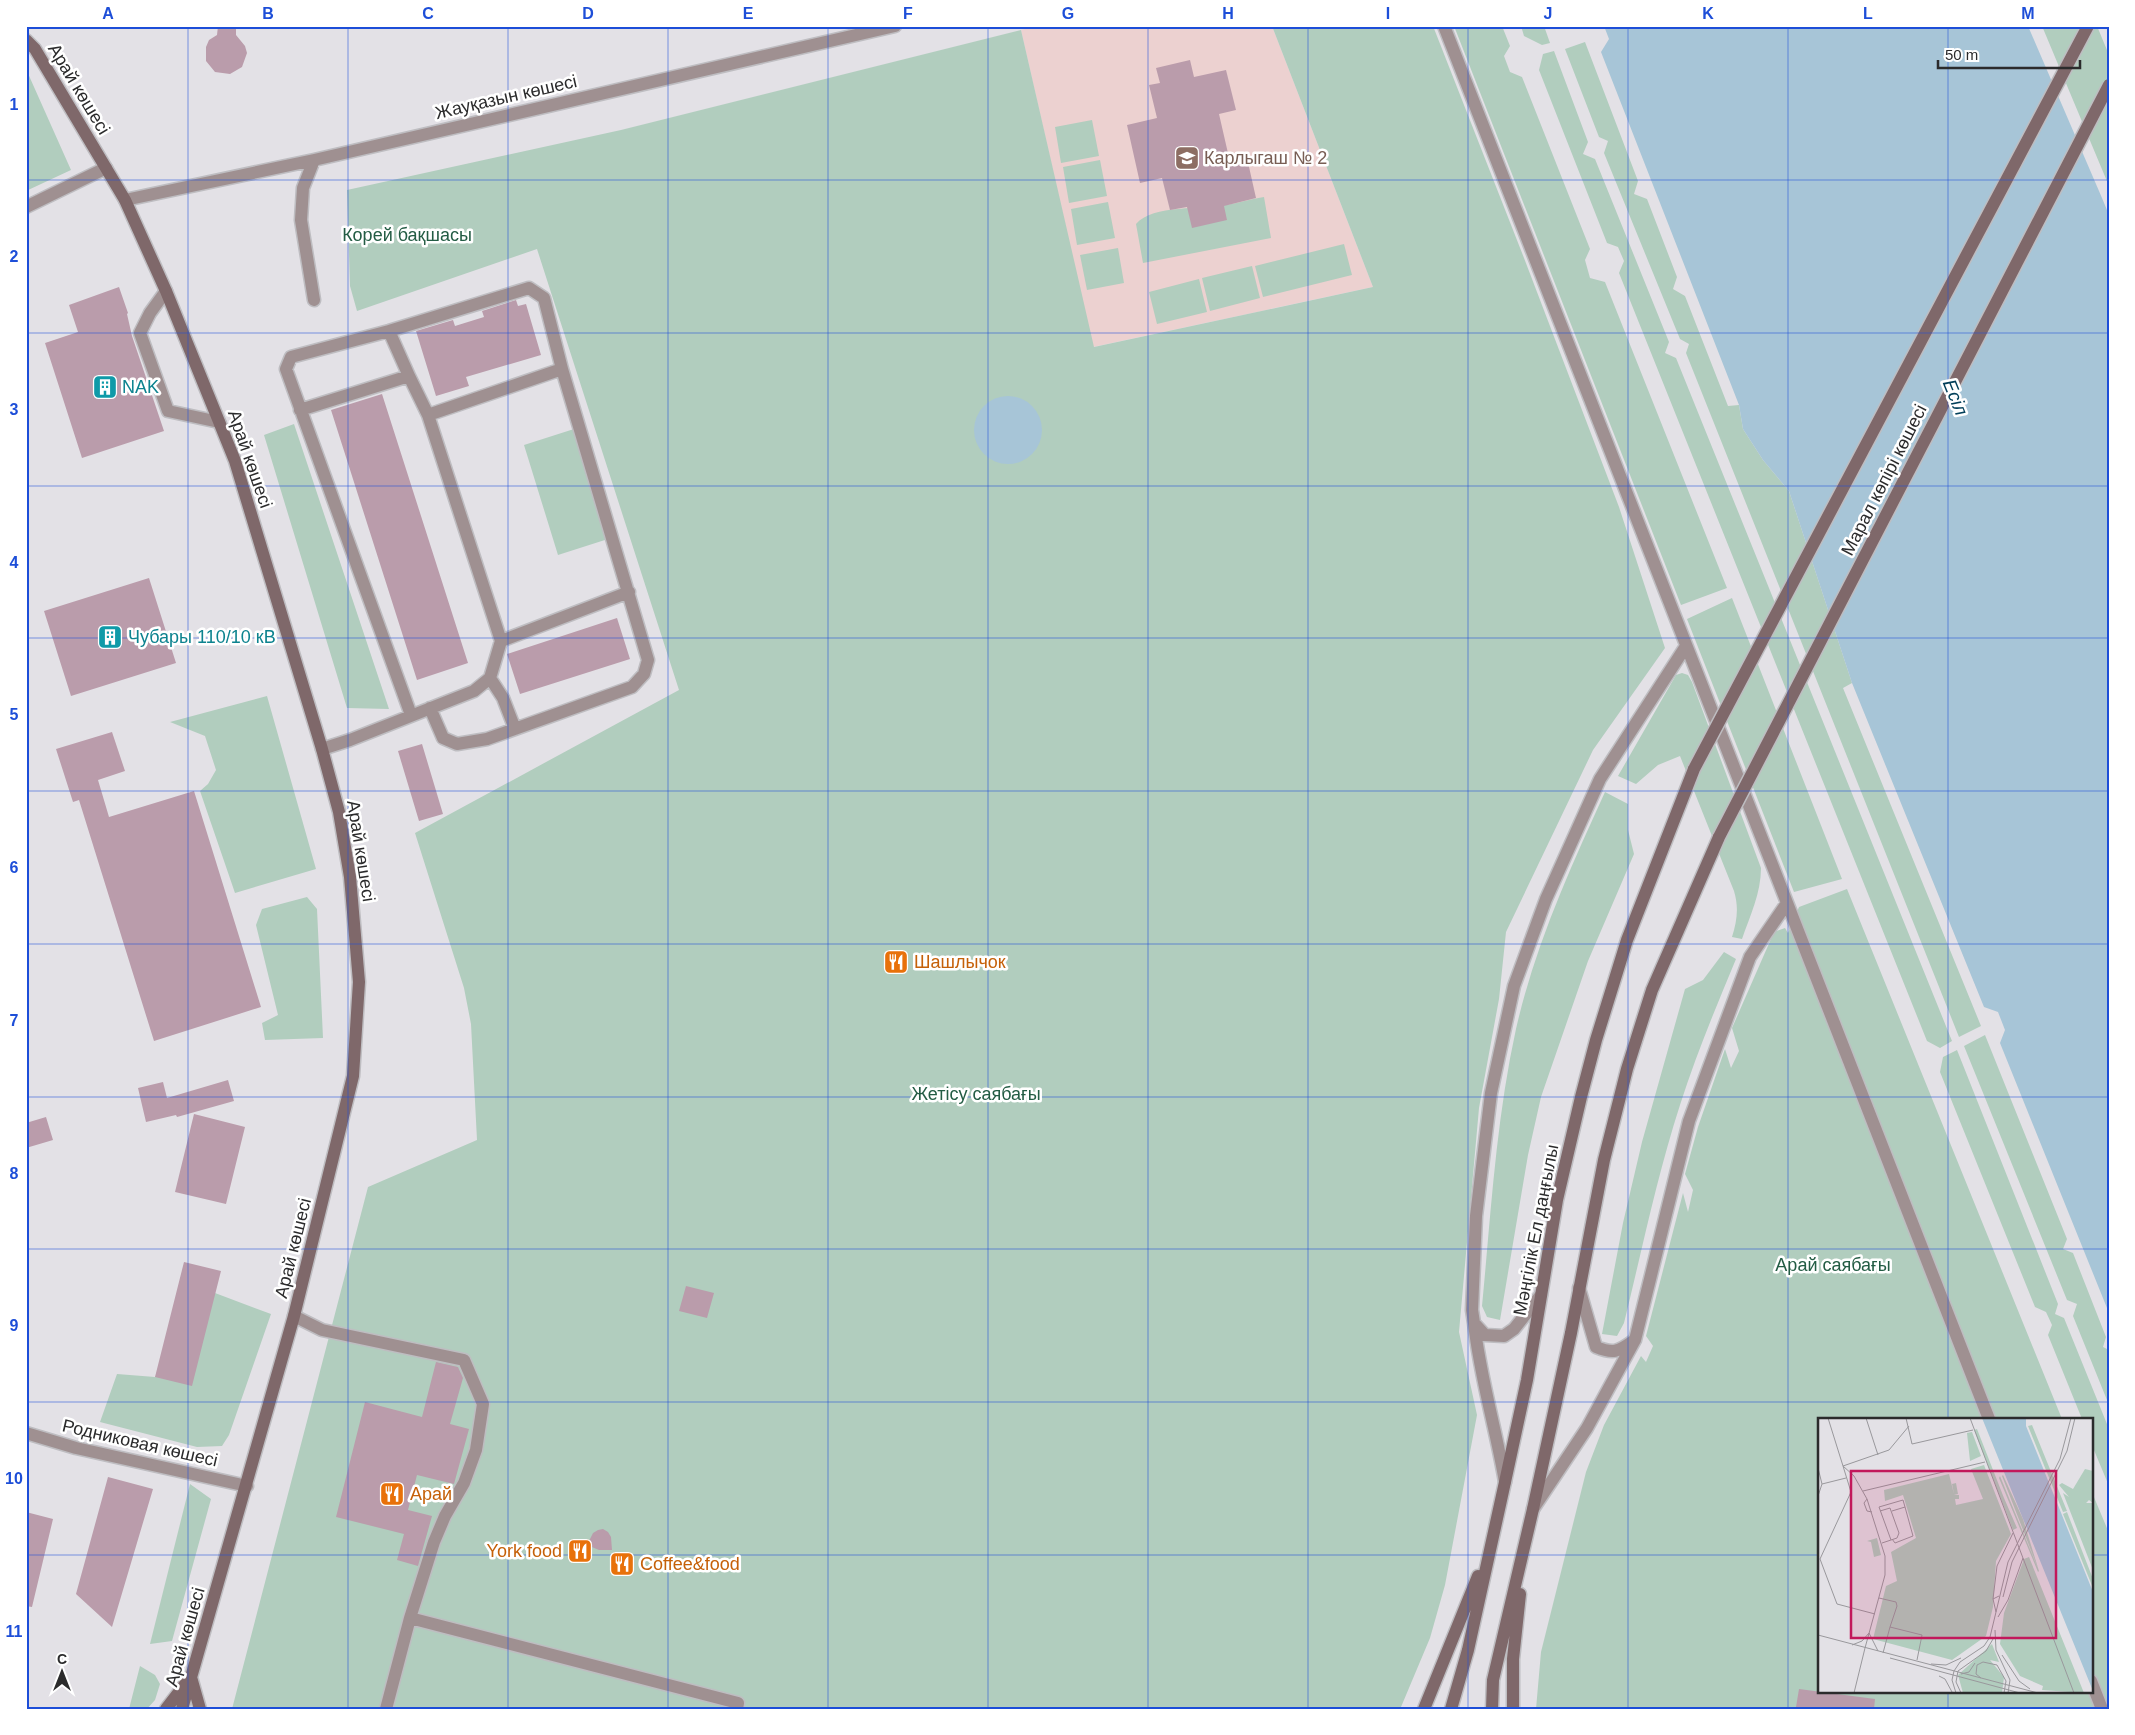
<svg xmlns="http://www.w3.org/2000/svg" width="2135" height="1735" font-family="Arial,sans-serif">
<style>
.education{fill:#ecd1d0}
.green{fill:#b1cdbe}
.water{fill:#a7c5d7}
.building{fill:#ba9cab}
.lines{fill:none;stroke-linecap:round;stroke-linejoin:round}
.street-casing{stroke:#bebdc1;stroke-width:15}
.secondary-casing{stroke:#bebdc1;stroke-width:15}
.street{stroke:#9f9091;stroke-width:12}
.secondary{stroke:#7f686a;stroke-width:12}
.secondary-bridge-casing{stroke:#bebdc1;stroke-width:15;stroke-linecap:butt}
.secondary-bridge{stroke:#7f686a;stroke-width:12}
.grid{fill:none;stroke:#1d4ed8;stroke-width:1;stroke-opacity:0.55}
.labels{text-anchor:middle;stroke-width:5;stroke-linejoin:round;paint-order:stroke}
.street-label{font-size:18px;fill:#2b2b2c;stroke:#fff}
.education-label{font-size:18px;fill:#785e54;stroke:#fff;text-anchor:start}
.park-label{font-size:18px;fill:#235c44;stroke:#fff}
.culture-label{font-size:18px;fill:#0d838f;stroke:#fff;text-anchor:start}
.food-label{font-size:18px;fill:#c56008;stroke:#fff;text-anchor:start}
.water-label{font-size:19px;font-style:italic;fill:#03405a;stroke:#fff}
.inset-road{fill:none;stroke:#99989c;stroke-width:1}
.view{fill:#c2185b;fill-opacity:0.15;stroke:#c2185b;stroke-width:2.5}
.inset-edge{fill:none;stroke:#2b2b2c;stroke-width:2.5}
.neatline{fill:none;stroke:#1d4ed8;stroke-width:2}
.grid-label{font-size:16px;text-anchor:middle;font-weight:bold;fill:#1d4ed8}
</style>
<rect width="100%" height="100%" fill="#e3e1e6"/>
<path class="education" d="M1037,26h235l101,261 -280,60 -72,-317z"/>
<path class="green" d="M1272,26h161l91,232 95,249 46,141 -72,102 -87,182 -7,67 -20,109 -20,224 18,83 -32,170 -15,53 -29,69 -1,2h-1168l136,-522 109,-47 -6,-116 -7,-36 -49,-155 264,-143 -142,-441 -180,62 -7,-25 -3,-96 274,-60 400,-100 73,317 279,-60z
M1454,26h48l8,20 -6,10 6,16 12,5 68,172 -5,11 5,18 15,4 122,306 -46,17z
M1521,26h23l6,17 -8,2 -18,-9z
M2042,26h55l12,29v131z
M1585,42l53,139 -4,13 13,5 30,78 -4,12 12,7 43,110 11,-1 4,24 20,31 26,31 63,192 -9,5 138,338 -22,11 -273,-684 3,-9 -9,-5 -76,-186 4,-12 -9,-4 -34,-88z
M1554,51l34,91 -5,12 12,5 74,183 -4,11 11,5 276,683 -12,7 -13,-7 -308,-768 5,-12 -6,-14 -11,-4 -68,-173 4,-16z
M26,69l45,101 -45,21z
M1092,120l7,36 -38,7 -6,-36z
M1100,160l7,36 -38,7 -6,-36z
M1264,197l7,41 -128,25 -7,-39c17,-20 66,-14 90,-19 12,-2 25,-6 38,-8z
M1108,202l7,36 -38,7 -6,-36z
M1344,244l8,31 -89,22 -8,-31z
M1118,248l6,35 -37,7 -7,-35z
M1252,266l8,32 -50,13 -8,-33z
M1199,279l8,33 -50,12 -8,-32z
M294,424l95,285 -42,-1 -83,-273z
M574,429l34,110 -50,16 -34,-110z
M1732,598l110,281 -48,13 -107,-273z
M1682,673l6,2 4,7 69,186c0,25 -11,48 -19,71l-10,-2c5,-16 7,-29 2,-46l-54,-135 -22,9 -22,19 -18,-8 58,-101z
M267,696l49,173 -81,24 -35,-102 8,-7 8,-14 -11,-34 -35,-14z
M1605,792l23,12v26l6,24 -46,107 -47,136 -13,58 -28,165 -13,-3 -5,-11c9,-93 14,-186 34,-277 19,-84 54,-160 89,-237z
M1847,889l215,530h-243v272h272v-201l18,43v176h-573l5,-57 45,-180 18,-47 37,-69 5,6 7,-16 -7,-10 37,-143 5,19 5,-22 -8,-16 13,-47 27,-78 6,19 8,-17 -7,-23 42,-96 11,-4 3,5 11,-26z
M307,897l10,12 6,129 -58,2 -3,-17 16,-8 -22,-90 6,-16z
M1724,952l12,7c-20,48 -40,96 -56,146 -23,71 -38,145 -56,218l-7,13 -15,-2 21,-111 19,-81 43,-153 18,-9z
M1985,1035l82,204 -4,10 10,4 33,84 -3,10 6,3v55l-36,-89 4,-12 -10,-4 -103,-254z
M1957,1050l101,254 -3,10 9,4 45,111v57l-18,-43v-24h-9l-34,-84 4,-10 -6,-13 -11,-5 -95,-235 3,-15z
M215,1293l56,21 -42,121 -7,11 -25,1 -97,-25 17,-48 38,3z
M190,1484l21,15 -39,142 -22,3z
M140,1666l15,9 5,9 -5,16 -8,9h-18z"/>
<path class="water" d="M1604,26h424l74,172 7,17v1098l-109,-270 5,-13 -7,-18 -14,-5 -132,-324 -63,-192 -26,-31 -20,-31 -4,-24 -138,-353 8,-13z
M974 430a34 34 0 1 1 68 0a34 34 0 1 1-68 0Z"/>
<path class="building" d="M218,26h18v9l9,11 2,7 -5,14 -12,7 -15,-2 -9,-11v-14l3,-7 8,-5z
M1190,60l4,17 32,-7 10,40 -17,4 11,48 17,-4 9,40 -32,8 3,14 -35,8 -5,-21 -17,3 -8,-32 -22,5 -13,-58 30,-7 -8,-33 11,-2 -4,-15z
M119,287l9,26 -1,1 5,22 32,95 -82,27 -37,-115 33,-11 -9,-27z
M516,300l2,6 8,-2 15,51 -75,22 3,9 -33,10 -20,-65 37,-11 2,6 29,-9 -2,-6z
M382,394l86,269 -51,17 -86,-270z
M149,578l27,85 -105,33 -27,-85z
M617,618l13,41 -110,35 -13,-40z
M112,732l13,39 -27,9 11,37 85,-26 67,216 -107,34 -75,-241 -6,2 -17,-53z
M422,744l21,70 -24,7 -21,-70z
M228,1080l6,21 -57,16 -1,-2 -30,7 -8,-34 25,-6 4,16z
M194,1114l51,13 -19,77 -51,-12z
M46,1117l7,23 -27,8v-25z
M184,1262l37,9 -29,115 -37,-9z
M686,1286l28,7 -7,25 -28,-7z
M436,1362l22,5 5,11 -13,46 19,5 -15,55 -37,-9 -9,35 24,6 -14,50 -21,-6 7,-26 -68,-17 29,-115 57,15z
M108,1477l45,12 -41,138 -36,-33z
M26,1512l27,7 -21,88 -6,-1z
M603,1529l5,3 3,5 1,13h-13l-12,-5 6,-12 5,-3z
M1799,1689l76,10 -1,10h-60l-18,-2z"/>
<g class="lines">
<defs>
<path id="street" d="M1444,26l545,1393
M314,160l-11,28 -2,32 13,80
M125,200l189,-40 581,-134
M26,207l80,-39
M166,291l-16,22 -10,20 28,78 51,11
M389,331l20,45
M300,410l109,-34 19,39 73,226 -11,37 -16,13 -124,49 -28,9
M501,641l128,-49
M490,678l13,20 12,31
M430,708l13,30 14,6 30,-5 145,-52 12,-13 4,-14 -86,-291
M411,715l-125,-346 5,-12 98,-26 140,-43 15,10 18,71 -134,46
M1579,1288l17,59c17,7 22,5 37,-6
M294,1316l28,14 142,30 19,44 -7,46 -12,33 -19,33 -11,26 -24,76
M1474,1323l-2,-13 4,-94 15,-123 23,-107 32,-87 54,-120 86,-133
M26,1433l50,15 171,38
M1505,1482c-9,-53 -25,-105 -31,-159l11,12 19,1 10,-7 27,-34
M1533,1509l54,-81 48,-88 54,-219 61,-164 37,-54
M2091,1681l11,28
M386,1709l24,-91 328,85 -1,6"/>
<path id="secondary" d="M26,40l9,9 90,151 41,91 69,170 87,288 17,63 11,65 9,105 -6,94 -59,240 -112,393
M191,1677l9,32
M166,1709l20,-26
M1424,1709l54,-133
M1451,1709l17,-59 37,-168 22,-102 30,-180 24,-103 15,-57 31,-100 67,-171
M1492,1709l1,-29 40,-171 38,-176 33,-173 23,-91 25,-79 67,-153
M1513,1709v-50l7,-65"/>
</defs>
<use href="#street" class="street-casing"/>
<use href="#secondary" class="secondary-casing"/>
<use href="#street" class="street"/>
<use href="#secondary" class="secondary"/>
<defs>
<path id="secondary-bridge" d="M1694,769l394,-743
M1719,837l390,-752"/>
</defs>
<use href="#secondary-bridge" class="secondary-bridge-casing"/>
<use href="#secondary-bridge" class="secondary-bridge"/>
</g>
<path class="grid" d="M188,26v1683M348,26v1683M508,26v1683M668,26v1683M828,26v1683M988,26v1683M1148,26v1683M1308,26v1683M1468,26v1683M1628,26v1683M1788,26v1683M1948,26v1393M26,180h2083M26,333h2083M26,486h2083M26,638h2083M26,791h2083M26,944h2083M26,1097h2083M26,1249h2083M26,1402h2083M26,1555h1793M2091,1555h18M1948,1691v18"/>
<defs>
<symbol id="school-square" viewBox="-11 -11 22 22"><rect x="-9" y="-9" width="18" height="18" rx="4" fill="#8d6e63" stroke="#fff"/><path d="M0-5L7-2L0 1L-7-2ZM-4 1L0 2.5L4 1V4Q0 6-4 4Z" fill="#fff"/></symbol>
<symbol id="building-square" viewBox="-11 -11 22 22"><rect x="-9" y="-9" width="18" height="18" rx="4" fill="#0f9aa8" stroke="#fff"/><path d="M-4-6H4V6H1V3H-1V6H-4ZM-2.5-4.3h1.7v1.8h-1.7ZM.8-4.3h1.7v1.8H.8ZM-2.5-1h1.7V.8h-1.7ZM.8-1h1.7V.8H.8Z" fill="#fff"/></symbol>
<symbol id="restaurant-square" viewBox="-11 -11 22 22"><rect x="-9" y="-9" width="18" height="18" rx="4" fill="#e8710a" stroke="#fff"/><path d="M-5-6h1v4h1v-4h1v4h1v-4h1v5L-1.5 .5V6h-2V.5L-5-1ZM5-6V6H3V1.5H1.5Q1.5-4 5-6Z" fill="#fff"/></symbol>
</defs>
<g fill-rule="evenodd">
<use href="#school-square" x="1173" y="144" width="28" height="28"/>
<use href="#building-square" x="91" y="373" width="28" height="28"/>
<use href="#building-square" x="96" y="623" width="28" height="28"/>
<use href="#restaurant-square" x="882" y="948" width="28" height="28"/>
<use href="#restaurant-square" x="378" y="1480" width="28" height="28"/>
<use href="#restaurant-square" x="566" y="1537" width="28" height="28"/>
<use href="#restaurant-square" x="608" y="1550" width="28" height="28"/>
</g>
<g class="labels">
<g class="street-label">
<text transform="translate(79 89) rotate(59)" y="6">Арай көшесі</text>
<text transform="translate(506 97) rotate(-13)" y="6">Жауқазын көшесі</text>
<text transform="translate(250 459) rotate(71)" y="6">Арай көшесі</text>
<text transform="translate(1884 480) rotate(-63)" y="6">Марал көпірі көшесі</text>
<text transform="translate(361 851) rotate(81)" y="6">Арай көшесі</text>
<text transform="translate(1536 1230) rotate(-79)" y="6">Мәңгілік Ел даңғылы</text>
<text transform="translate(293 1248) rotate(-76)" y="6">Арай көшесі</text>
<text transform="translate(140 1443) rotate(13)" y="6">Родниковая көшесі</text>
<text transform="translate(185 1637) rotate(-74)" y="6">Арай көшесі</text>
</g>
<g class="education-label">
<text x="1204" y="164">Карлыгаш № 2</text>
</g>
<g class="park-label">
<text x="407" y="241">Корей бақшасы</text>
<text x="976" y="1100">Жетісу саябағы</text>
<text x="1833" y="1271">Арай саябағы</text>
</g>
<g class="culture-label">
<text x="122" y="393">NAK</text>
<text x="128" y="643">Чубары 110/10 кВ</text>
</g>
<g class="food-label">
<text x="914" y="968">Шашлычок</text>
<text x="410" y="1500">Арай</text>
<text x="562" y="1557" text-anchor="end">York food</text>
<text x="640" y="1570">Coffee&amp;food</text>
</g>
<g class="water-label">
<text transform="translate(1956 397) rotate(68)" y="7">Есіл</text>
</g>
</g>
<g transform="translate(1818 1418)">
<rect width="275" height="275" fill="#e3e1e6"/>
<path d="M214,7l35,86 -4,1 -35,-86zM159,11l27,69 13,30 -4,2 -39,-100zM154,14l9,24 -11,5 -3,-28zM166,47l27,69 -15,27 -3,46 -7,29 -34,24 -79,-21 13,-53 11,-5 -6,-29 25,-14 -13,-43 -18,6 -1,-11 65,-16 5,20 -2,-10 4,-1 2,11 -4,1h5v4h-4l1,6 27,-6 -12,-30zM267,51l8,2v32l-4,-3 -3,3h7v67l-30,-77 6,4 -10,-12 3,-2 11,6zM185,57l20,44 16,52 -37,-95zM182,58l39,95 -1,1 -39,-94zM249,94l26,67v9l-30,-74zM59,120l4,17 -7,2 -3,-15 -4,-1zM211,139l55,136 -42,-3 1,-4 -23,-10 -20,-32 4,-31 20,-54zM174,226l7,18 -9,-2 14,17 -2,16h-39l-5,-18z" fill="#b1cdbe"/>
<path d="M164,0h44v8l67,166v99z" fill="#a7c5d7"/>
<path class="inset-road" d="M10,0l15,48 11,10 13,23 18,57v19l-20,73M48,0l12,37M88,0l6,26 61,-14M152,0l104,275M0,50l4,16 -4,12M4,66l24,-6M45,73l122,-29M49,81l-3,4 3,8 5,1M62,93l10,-3 9,25 -2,5 -15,5M74,121l3,4 18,-7 -8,-29M73,122l-12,-33 24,-7 2,7 -13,4M185,179l9,-35 55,-111 8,-33M61,180l17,4 1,4 -7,21M175,181l4,-33 16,-33M178,194l-3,-13 6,-3M57,196l-38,-10 -17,-45 31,-67 -8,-26 46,-16 20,-24M180,199l10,-17 15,-42M177,212l1,20 14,30 -2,13M51,215l9,18M0,217l220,58M34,227l10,-4 7,-8M65,235l7,-26 32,8 -5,25M184,237l17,26 11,8M72,240l130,35M113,246l15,1 15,-7M143,256l8,-2 6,-9M121,258l6,3 7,13M163,260l-5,-4 1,-9 6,-3 14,3 9,16 -2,12M36,275l11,-45M138,275l-4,-13 2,-9 6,-9 24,-16 6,-9 18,-75 52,-103 11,-41M143,275l-5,-11 2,-11 28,-20 7,-12"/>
<path class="view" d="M33,53h205v167h-205z"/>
<rect width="275" height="275" class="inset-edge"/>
</g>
<rect width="2135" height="1735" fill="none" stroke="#ffffff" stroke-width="55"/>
<g transform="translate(62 1672)" stroke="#ffffff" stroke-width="4" paint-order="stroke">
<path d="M0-4L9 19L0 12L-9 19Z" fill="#2b2b2c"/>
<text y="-8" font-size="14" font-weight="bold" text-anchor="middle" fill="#2b2b2c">С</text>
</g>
<path d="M1938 60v8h142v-8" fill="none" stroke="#2b2b2c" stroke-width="2.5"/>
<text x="1945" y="60" font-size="15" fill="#2b2b2c" stroke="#ffffff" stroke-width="4" paint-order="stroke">50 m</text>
<rect x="28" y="28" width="2080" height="1680" class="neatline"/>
<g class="grid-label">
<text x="108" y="19">A</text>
<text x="268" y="19">B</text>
<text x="428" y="19">C</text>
<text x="588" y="19">D</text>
<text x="748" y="19">E</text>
<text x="908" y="19">F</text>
<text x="1068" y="19">G</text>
<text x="1228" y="19">H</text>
<text x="1388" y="19">I</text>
<text x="1548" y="19">J</text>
<text x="1708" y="19">K</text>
<text x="1868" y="19">L</text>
<text x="2028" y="19">M</text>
<text x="14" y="110">1</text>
<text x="14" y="262">2</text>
<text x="14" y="415">3</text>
<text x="14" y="568">4</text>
<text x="14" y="720">5</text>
<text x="14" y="873">6</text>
<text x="14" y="1026">7</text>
<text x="14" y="1179">8</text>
<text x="14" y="1331">9</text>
<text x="14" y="1484">10</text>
<text x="14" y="1637">11</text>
</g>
</svg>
